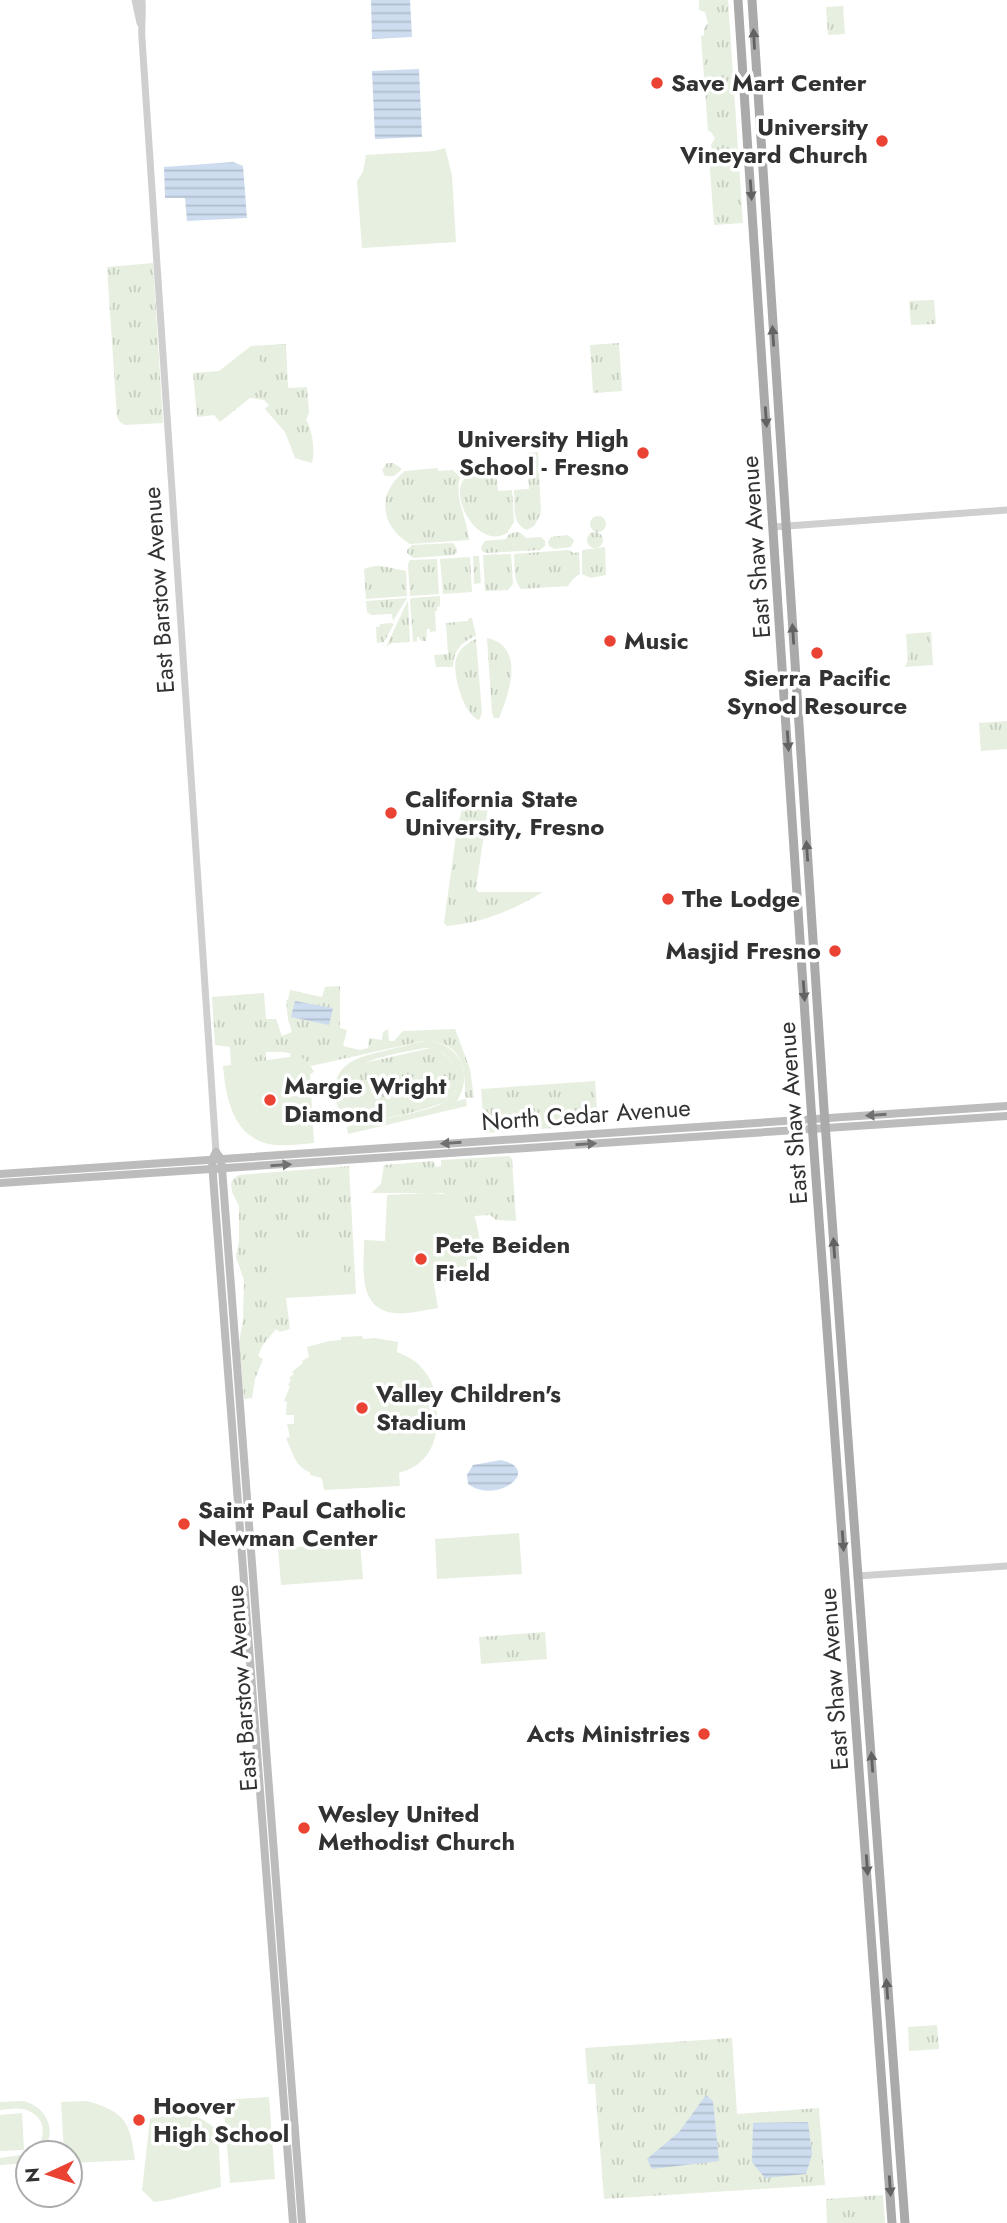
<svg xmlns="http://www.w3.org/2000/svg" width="1007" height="2223" font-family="Jost,sans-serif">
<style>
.grass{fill:url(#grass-tufts)}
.pitch{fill:#e6efe0;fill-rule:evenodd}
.water{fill:url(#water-rules)}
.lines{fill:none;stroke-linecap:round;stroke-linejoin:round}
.tertiary{stroke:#cfcfcf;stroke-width:7}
.secondary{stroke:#bcbcbc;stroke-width:8}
.primary{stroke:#aaa;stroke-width:9}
.oneway{fill:#626262}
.oneway2{fill:#707070}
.poi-dot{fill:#ea4333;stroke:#fff;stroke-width:2.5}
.labels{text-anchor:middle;stroke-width:7;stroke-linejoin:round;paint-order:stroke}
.poi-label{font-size:24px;font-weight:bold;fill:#323232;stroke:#fff;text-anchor:start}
.street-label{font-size:24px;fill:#323232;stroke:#fff}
</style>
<defs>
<pattern id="grass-tufts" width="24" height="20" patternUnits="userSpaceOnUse" patternTransform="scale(1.75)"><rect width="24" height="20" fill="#e6efe0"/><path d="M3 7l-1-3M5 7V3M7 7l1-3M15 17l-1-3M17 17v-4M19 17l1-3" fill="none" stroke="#c6cdc1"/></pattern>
<pattern id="water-rules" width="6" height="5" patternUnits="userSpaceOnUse" patternTransform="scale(1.75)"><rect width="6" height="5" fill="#cddcee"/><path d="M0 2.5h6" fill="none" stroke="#b0bdcd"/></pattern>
</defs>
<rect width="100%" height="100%" fill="#fff"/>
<path class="grass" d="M699,0h29l15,223 -29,2 -5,-70 3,-1 -1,-9 4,-7 -5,-7h-2l-7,-95 3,-1v-6l4,-6 -3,-11 -6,-2z
M843,6l2,28 -17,1 -2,-28z
M153,263l10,160 -38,2 -5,-3 -3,-5 -10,-150z
M934,300l2,24 -25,1 -2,-24z
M619,343l3,48 -29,2 -3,-48z
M286,344l2,44 19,-1 2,26 -3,7c7,11 9,31 6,43l-17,-5 -10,-26 -20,-23 4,-4 -5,-5 -14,-2 -30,24 -6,-7 -17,2 -4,-44 26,-2 32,-25z
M538,452l3,61 -7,13 -7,4c-16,-6 -12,-26 -13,-40l15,-1 -2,-36z
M387,463h6l8,5v2l-7,6h-9l-3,-6z
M438,468v3l15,-1 7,7c-6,23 7,40 9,63l-59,4c-30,-18 -34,-51 -5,-73z
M496,474l2,17 14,-1 2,32 -7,11c-32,19 -63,-47 -38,-57 8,-3 19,-2 27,-2z
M590 524a8 8 0 1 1 16 0a8 8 0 1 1-16 0Z
M516,532l5,1 5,5 15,-1 4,4v5l-5,4 -54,3 -4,-2 -1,-4 4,-6 21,-2 3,-5z
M587 540a8 8 0 1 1 16 0a8 8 0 1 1-16 0Z
M568,535l6,5 -3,7 -17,2 -5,-3 -1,-4 3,-5z
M453,543l4,6v4l-4,2 -40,3 -6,-5v-3l5,-5z
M605,547l1,28 -15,3 -9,-4v-24z
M568,550l6,3 5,-1 1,22 -7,5 -5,7 -47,3c-8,-9 -6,-23 -7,-35z
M511,554l2,30 -5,6 -23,1 -2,-36z
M473,556h6l2,27 -7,1z
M470,557l2,35 -29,2 -3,-35z
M437,559l2,35 -29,2 -2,-32 2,-4z
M374,566h8l24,5 1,25 -41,3 -2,-30z
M440,596v10l-3,1v4h-2l1,20 -6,1v-3h-3l-1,12h-5l-2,-4h-2v4l-4,1 -3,-42 1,-2z
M407,598l-14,23 -1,-7 -21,1 -4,-3 -1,-11z
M408,600l2,42 -18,1 -6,4z
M469,618h3l4,18c-14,5 -23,15 -23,31h-17l-2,-12 14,-1 -2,-31 22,-2z
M391,623l3,1 -10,18 -7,1 -1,-16h3l1,-3z
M931,632l2,33 -28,2 3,-7 -2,-26z
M487,638c39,8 22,56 12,80h-5l-2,-5z
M476,639l6,74 -3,7c-15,-5 -27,-46 -23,-61 3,-10 11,-16 20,-20z
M1007,721v28l-26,2 -2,-28z
M486,793l4,1 -14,94 2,4h65c-30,18 -61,31 -96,34l-3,-3 13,-95 9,-33z
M340,986v42l7,2 -4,16 17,4 8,-2 1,-10 13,2 1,-8 5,-3 1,12h5l9,-10 52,-2 15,40 4,29h-9c1,-33 -4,-57 -42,-57l-112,25c-13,-15 -27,-14 -45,-14v9l-35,4 -1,-18 -15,-2 -3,-48 52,-4 2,26h10l6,17 10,-4 -4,-13 -2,-19h2l2,-10 32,7 3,-10z
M431,1048c25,7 38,35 15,53 -8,6 -69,21 -79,19 -33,-4 -33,-47 -3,-57z
M595,1081l3,44 -114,8 -3,-44z
M509,1156l3,3 4,62 -20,-1 -6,-5 -16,1 -3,-7 -28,-16h-72l10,-9 3,-19 49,-4 3,6 5,-1v-6z
M349,1166l7,128 -70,4 4,31 -10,3 -4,-3 -14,17 -4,10 5,3 -8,20 -3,19 -8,1 -5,-57 4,-21 1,-41 -8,-23 3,-16v-35l-7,-14 -1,-8 2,-5 6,-4z
M545,1632l2,27 -66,5 -2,-27z
M937,2025l2,24 -30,2 -1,-24z
M732,2038l5,76 82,-6 6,77 -221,14 -9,-115h-7l-3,-36z
M883,2195l2,28h-58l-1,-24z"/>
<path class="pitch" d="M445,148l7,27 4,67 -94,6 -5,-67 6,-9 3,-17 68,-4z
M252,350l22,29 -54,41 -22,-29z
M426,1041c33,1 48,33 31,60l9,-2 1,7 -119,28 -1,-7 8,-3c-11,-7 -20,-16 -20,-30 -2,-33 28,-38 53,-44 13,-3 25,-7 38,-9zM426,1048c30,1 45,39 17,55 -14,8 -54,15 -71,18 -11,-1 -22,-6 -27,-16 -23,-43 55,-52 81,-57z
M291,1053c10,3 18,8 23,19l-4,2 4,69c-12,1 -26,3 -38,2 -42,-4 -50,-45 -53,-79l67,-9z
M426,1193c41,1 48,8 54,49l-4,1 2,34 -44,7 4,24c-14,2 -31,7 -44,5 -37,-4 -30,-46 -30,-73l21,1 2,-46z
M342,1241l4,49 -76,5 -3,-48z
M362,1336l1,3 12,-1 23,4 -1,10c9,4 17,7 23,14 13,13 16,27 17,44 2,30 -7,54 -38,63l1,13 -76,4 -2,-12 -12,-3v-3c-15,-5 -17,-19 -24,-34l4,-1 -3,-13h7v-9h-8l1,-13 -3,-1 6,-15 -2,-1 3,-5 -2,-2 5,-4 -2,-2 11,-9 -1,-2 7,-4 -2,-10 22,-6 12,-1v-3z
M519,1533l3,41 -85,5 -2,-40z
M360,1543l3,36 -82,6 -3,-37z
M269,2097l6,82 -45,4 -7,-83z
M23,2101c25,6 35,31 19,52h-11c15,-11 17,-34 -2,-42 -9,-4 -20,-2 -29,-1v-8z
M87,2101c38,11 43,20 48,59l-65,3v-10h-6l-3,-51z
M176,2112c18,2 29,7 42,19l3,56 -53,13 -14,2 -12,-12 8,-71 12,-5z
M22,2113l2,37 -24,1v-36z
M28,2154v9l-28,2v-7z"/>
<path class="water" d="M371,0h39l2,37 -40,2z
M419,69l3,68 -47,2 -3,-68z
M233,162l10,4 4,52 -60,3 -2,-23h-20l-1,-31z
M295,1001l38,7 -4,17 -38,-8z
M501,1460c43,10 -5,45 -33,24l-1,-9 6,-10z
M706,2095l7,6 6,60 -67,8 -5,-10 32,-27z
M808,2122l4,32 -6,20 -41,4 -13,-16 1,-39z"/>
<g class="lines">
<path class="tertiary" d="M135,0l5,23
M142,0c1,14 -1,26 0,39l74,1113
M774,527l233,-17
M857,1576l150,-10"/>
<path class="secondary" d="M216,1152l5,7 1,9 80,1055
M216,1152l-4,8 1,16 80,1047
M0,1174l1007,-68
M0,1183l1007,-67"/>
<path class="primary" d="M738,0l75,1137 79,1086
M752,0l72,1109 81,1114"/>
</g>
<defs><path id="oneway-solid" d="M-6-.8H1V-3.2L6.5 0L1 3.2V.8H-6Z" transform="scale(1.75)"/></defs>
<g class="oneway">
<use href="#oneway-solid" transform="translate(754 39) rotate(-93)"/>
<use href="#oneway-solid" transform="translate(751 190) rotate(86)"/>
<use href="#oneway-solid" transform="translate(773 336) rotate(-94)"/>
<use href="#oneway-solid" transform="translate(766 417) rotate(86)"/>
<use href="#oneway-solid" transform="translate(793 634) rotate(-94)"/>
<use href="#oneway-solid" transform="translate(788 741) rotate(86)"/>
<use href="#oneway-solid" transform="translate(807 851) rotate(-94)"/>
<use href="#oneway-solid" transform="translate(804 991) rotate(86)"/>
<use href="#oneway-solid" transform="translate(834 1248) rotate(-94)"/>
<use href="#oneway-solid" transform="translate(843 1541) rotate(86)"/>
<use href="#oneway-solid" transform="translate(872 1762) rotate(-94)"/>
<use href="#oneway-solid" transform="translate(867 1865) rotate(86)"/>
<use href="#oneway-solid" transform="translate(887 1989) rotate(-94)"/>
<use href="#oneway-solid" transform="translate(890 2186) rotate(86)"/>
</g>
<g class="oneway2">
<use href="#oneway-solid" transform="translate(876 1115) rotate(176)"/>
<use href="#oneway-solid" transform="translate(451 1143) rotate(176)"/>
<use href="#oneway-solid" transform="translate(586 1144) rotate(-4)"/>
<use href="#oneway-solid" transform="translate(281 1165) rotate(-4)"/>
</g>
<g class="poi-dot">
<circle cx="657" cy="83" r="7"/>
<circle cx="882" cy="141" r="7"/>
<circle cx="643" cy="453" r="7"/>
<circle cx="610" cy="641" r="7"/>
<circle cx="817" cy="653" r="7"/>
<circle cx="391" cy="813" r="7"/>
<circle cx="668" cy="899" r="7"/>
<circle cx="835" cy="951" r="7"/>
<circle cx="270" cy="1100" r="7"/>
<circle cx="421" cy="1259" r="7"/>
<circle cx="362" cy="1408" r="7"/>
<circle cx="184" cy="1524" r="7"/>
<circle cx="704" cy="1734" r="7"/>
<circle cx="304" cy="1828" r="7"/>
<circle cx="139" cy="2120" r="7"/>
</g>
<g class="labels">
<g class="poi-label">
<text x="671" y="91">Save Mart Center</text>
<text x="868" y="135" text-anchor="end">University<tspan x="868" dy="28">Vineyard Church</tspan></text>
<text x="629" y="447" text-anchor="end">University High<tspan x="629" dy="28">School - Fresno</tspan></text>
<text x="624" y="649">Music</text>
<text x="817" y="686" text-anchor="middle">Sierra Pacific<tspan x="817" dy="28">Synod Resource</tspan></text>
<text x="405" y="807">California State<tspan x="405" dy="28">University, Fresno</tspan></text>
<text x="682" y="907">The Lodge</text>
<text x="821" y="959" text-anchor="end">Masjid Fresno</text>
<text x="284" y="1094">Margie Wright<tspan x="284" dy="28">Diamond</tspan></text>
<text x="435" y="1253">Pete Beiden<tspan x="435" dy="28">Field</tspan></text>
<text x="376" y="1402">Valley Children's<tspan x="376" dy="28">Stadium</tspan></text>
<text x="198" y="1518">Saint Paul Catholic<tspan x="198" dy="28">Newman Center</tspan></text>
<text x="690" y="1742" text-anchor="end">Acts Ministries</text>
<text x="318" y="1822">Wesley United<tspan x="318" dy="28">Methodist Church</tspan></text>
<text x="153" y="2114">Hoover<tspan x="153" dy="28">High School</tspan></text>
</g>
<g class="street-label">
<text transform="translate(756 547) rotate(-94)" y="8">East Shaw Avenue</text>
<text transform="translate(159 590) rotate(-94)" y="8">East Barstow Avenue</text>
<text transform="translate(793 1113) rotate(-94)" y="8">East Shaw Avenue</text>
<text transform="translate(586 1115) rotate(-4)" y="8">North Cedar Avenue</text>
<text transform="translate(834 1679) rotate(-94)" y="8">East Shaw Avenue</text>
<text transform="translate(242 1688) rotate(-94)" y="8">East Barstow Avenue</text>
</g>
</g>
<g transform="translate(49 2174) rotate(266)"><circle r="33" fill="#ffffff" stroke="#adadad" stroke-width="2"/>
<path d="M0-5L12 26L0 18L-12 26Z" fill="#ea4333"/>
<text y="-10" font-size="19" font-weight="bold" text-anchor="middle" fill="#323232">N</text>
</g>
</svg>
